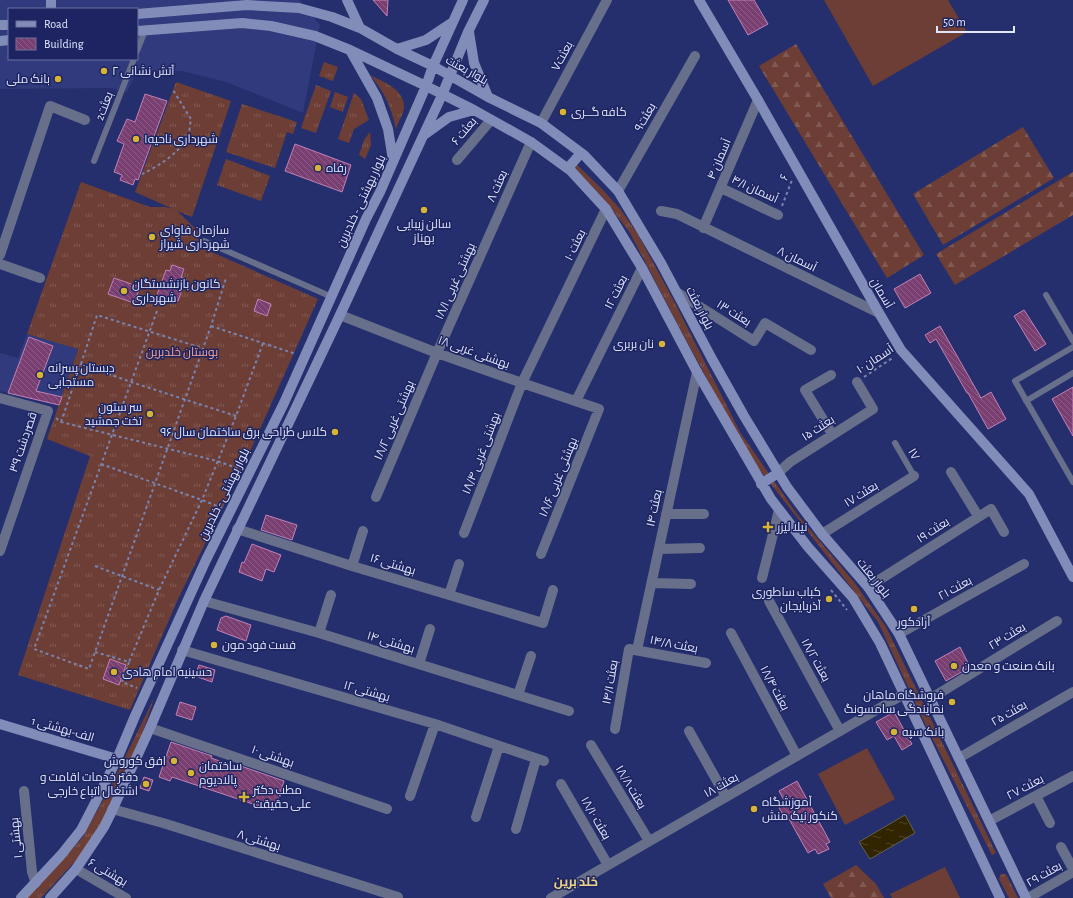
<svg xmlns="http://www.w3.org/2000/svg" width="1073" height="898" font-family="'Alegreya Sans',Cairo,sans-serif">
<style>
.built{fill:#303a7d;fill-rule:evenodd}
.grass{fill:url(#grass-tufts)}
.forest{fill:url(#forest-firs)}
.pitch{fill:#6c3e35}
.water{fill:url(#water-ripples);stroke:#655f4c}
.building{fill:url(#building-back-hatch);stroke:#c181b7}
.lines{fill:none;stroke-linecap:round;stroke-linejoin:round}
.path{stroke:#7a82ae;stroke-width:2;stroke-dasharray:3 3;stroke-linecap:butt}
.lane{stroke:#676f8a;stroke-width:6}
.street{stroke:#676f8a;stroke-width:10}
.secondary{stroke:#818db8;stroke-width:10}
.poi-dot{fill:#d7b434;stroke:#1d2461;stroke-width:1.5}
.labels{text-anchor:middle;stroke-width:3;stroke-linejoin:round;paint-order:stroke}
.street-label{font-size:12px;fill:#dfe6fd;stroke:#1d2461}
.poi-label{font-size:12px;fill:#dfe6fd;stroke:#1d2461;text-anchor:start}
.park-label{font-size:12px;fill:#f8a694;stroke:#1d2461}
.neighbourhood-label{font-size:13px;font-weight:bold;fill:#ead285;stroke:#1d2461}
</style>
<defs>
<pattern id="grass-tufts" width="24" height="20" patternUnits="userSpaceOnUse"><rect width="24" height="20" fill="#6c3e35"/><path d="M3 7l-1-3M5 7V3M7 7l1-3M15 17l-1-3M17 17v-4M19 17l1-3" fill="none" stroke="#815a53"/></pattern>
<pattern id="forest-firs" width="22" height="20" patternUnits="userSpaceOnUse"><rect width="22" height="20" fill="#6c3e35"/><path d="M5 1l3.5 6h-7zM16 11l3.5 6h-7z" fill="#815a53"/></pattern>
<pattern id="water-ripples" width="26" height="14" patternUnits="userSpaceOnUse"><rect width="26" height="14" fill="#312500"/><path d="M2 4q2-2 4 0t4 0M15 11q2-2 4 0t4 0" fill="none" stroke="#4e4526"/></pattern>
<pattern id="building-back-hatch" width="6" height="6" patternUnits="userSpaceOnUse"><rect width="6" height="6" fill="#7a3f71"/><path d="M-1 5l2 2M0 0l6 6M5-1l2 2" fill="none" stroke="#8c5b86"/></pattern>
</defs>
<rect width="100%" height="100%" fill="#262f6d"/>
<path class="built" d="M0,0h299l21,25 -17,88 -77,-31 -44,-11h-45l-10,21 -15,-4 -112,1zM9,9h128v50h-128z
M27,334l51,14 -19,57 -59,-14v-38l18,5z"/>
<path class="grass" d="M324,62l14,5 -5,14 -14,-5z
M370,75c13,7 35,14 34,33 -1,7 -6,14 -8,21 -5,-23 -11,-36 -26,-54z
M176,82l55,19 -39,116 -15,-6 22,21 -1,14 120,53 -70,157 -70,143 -48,111 -112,-35 72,-219 -43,-17 31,-90 -51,-15 54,-152 69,25h15l8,2 -38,-17z
M316,85l15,6 -15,42 -15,-5z
M335,92l13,5 -5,15 -13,-5z
M354,93l7,6 8,21 -15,9 -5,14 -11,-4z
M242,104l55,18 -4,12 -6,-2 -12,36 -49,-16z
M370,132l1,13 -6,14 -6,-4 5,-15z
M226,159l44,17 -9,25 -44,-16z
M577,165l25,24 19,21 16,23 37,68 66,131 57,82 57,68 32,45 110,226 -4,2 -65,-127 -49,-106 -118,-152 -26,-41 -57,-106 -47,-90 -26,-34 -30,-32z
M154,698l-12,37 -33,78 -19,32 -49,53h-14l55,-60 28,-50z
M1001,874h5l12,24h-9l-10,-19z"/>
<path class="forest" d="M796,44l128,211 -37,23 -128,-212z
M1023,127l31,51 -111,67 -30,-51z
M1073,172v43l-118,70 -19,-31z
M856,865l20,19 8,14h-53l-8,-14z"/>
<path class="pitch" d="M824,0h124l19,32 -94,54z
M867,748l28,51 -50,26 -27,-51z
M945,867l15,31h-68l-2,-4z"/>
<path class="water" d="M905,815l10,18 -45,26 -11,-17z"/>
<path class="building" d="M373,0h15l-1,16z
M728,0h26l14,24 -20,11z
M145,94l22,7 -29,79 -3,-1 -2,6 -13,-5 2,-5 -8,-3 10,-28 -7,-3 10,-22 8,3z
M295,144l56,21 -9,27 -57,-21z
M172,265l12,4 -3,8 5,2 -8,22 -8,-3v2l-13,-5 9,-25 4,1z
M920,274l11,19 -26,15 -11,-19z
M114,278l26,9 -6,16 -26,-9z
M258,299l13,5 -4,12 -13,-5z
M1024,310l22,34 -11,7 -21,-35z
M940,326l41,72 10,-6 15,27 -18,10 -20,-36h-1l-31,-54 -6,4 -5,-8z
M29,337l24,9 -17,45 26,6 -3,8 -51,-12z
M1073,387v49l-21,-37z
M266,515l31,10 -5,15 -31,-10z
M252,544l29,11 -7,17 -8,-3 -4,12 -23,-9 3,-10 2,1z
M226,616l25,9 -5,16 -29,-11 4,-12z
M960,647l10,20 -24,14 -11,-20z
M110,659l16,6 -7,20 -16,-6z
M199,665l16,5 -3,12 -17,-6z
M180,702l16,5 -4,13 -16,-5z
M894,712l18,32 -10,6 -8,-14 -7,4 -11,-18z
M171,742l41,14 -1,2 26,9 1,-2 46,16 -10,30 -102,-34 -2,4 -11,-4z
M144,777l9,3 -4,11 -9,-3z
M797,781l33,61 -4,2 3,5 -11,5 -3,-5 -7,4 -19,-34 -3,1 -7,-12 6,-6 -6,-11z"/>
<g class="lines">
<path class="path" d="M142,174c15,-7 38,-21 45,-37 3,-5 3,-13 4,-18l-18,-29
M782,206l10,-26
M157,311l-123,338 55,20 122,-343 15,-48
M211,326l85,28
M81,364l16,-49 105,33
M864,377l30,-20
M56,418l5,4 156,39 23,8
M61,422l20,-58 50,18 105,34
M101,464l101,36 20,8
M95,566l64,24
M831,590l16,20
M95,652l34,10 30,-72 43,-90 34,-84 27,-73
M129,662l-7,20 15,6
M127,670l15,6"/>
<path class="lane" d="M137,51l8,-20
M94,161l40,-102
M204,241l128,56
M1046,295l27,46
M1073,347l-58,34 58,101
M1026,401l47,-28
M895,443l19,33"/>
<path class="street" d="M541,123l66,-123
M457,160l34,-40
M721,188l57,27
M618,191l77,-135
M661,211l16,3 202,99
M703,228l55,-128
M0,255l50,-149 35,14
M0,264l40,14
M678,293l76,48 11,-18 46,27
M340,315l97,38 85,30 77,26 -58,145
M831,375l-26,15 27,44
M0,398l48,13 -48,140
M576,401l66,-133
M951,472l27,44
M778,473l12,-11 83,-53 -16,-27
M376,497l61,-144 94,-211
M666,514h38
M237,529l115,37 191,57 10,-33
M464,533l58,-150 84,-174
M822,534l92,-58
M659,549l41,-1
M352,566l11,-35
M762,578l17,-68
M652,583l39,1
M868,587l123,-78 13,23
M449,595l10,-31
M204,601l115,32 250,78
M769,601l71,130
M319,633l12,-38
M731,633l66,123
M899,634l125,-70
M182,650l253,74 109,37
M637,650l60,-278
M419,664l11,-35
M518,695l13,-39
M930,699l127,-78
M150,728l237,81
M615,729l14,-80 77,14
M689,731l37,66
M591,745l58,96
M959,758l114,-66
M561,784l47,81
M24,791l8,81 4,11
M410,796l25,-72
M1036,796l14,27
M112,809l51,14 235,74
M476,817l23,-71
M989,821l84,-45
M516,829l20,-70
M1061,847l12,22
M76,869l50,29
M551,898l353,-204
M1028,898l45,-26"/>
<path class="secondary" d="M51,0v9
M347,0l13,28
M699,0l59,100 121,213 22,37 128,144 44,83
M137,14l110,-9 52,3 33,9 28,11 37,21 36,17 55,31 53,26 43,32 34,36 43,72 51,96 32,57 43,71 35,47 46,53 31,47 127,264
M0,25h9
M137,31l105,-8 29,3 44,10 35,14 76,36 48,24 57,32 40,29 35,38 36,59 55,104 74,127 37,48 45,51 27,45 120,255
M469,32l5,31 14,34
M0,41l9,-1
M397,49l29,-9 27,-18
M350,50l27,48 11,31 5,31
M424,135l25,-18 25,-7
M568,168l13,-15
M761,484l17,-11
M0,724l117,35
M21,898l40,-43 20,-25 14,-27 22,-44 18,-43 71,-156 78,-157 82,-184 14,-27 46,-106 7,-20 30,-66
M50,898l26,-29 28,-42 7,-14 39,-85 54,-127 136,-286 102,-220 26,-63 16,-32"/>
</g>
<g class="poi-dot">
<circle cx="104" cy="71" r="4"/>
<circle cx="58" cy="79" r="4"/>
<circle cx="563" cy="112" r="4"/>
<circle cx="136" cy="139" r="4"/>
<circle cx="318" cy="168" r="4"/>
<circle cx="424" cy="210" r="4"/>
<circle cx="152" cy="237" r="4"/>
<circle cx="124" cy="291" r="4"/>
<circle cx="662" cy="344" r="4"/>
<circle cx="40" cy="375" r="4"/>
<circle cx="150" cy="414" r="4"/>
<circle cx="335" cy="432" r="4"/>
<path d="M766 521h4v4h4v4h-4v4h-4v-4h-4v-4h4z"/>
<circle cx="829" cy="599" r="4"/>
<circle cx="914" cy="609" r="4"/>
<circle cx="214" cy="645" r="4"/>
<circle cx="954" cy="666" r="4"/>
<circle cx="114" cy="672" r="4"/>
<circle cx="952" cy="702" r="4"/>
<circle cx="894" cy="732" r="4"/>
<circle cx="174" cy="761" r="4"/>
<circle cx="191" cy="773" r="4"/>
<circle cx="146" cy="784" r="4"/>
<path d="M242 791h4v4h4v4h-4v4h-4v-4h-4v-4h4z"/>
<circle cx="754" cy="809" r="4"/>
</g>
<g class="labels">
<g class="street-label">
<text transform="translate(562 56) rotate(-62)" y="4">بعثت۷</text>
<text transform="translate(467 70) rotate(29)" y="4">بلوار بعثت</text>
<text transform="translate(104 106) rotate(-69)" y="4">2بعثت</text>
<text transform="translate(645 117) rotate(-60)" y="4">بعثت۹</text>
<text transform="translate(464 131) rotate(-50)" y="4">۶ بعثت</text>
<text transform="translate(719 159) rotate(-67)" y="4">۴ آسمان</text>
<text transform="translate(784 177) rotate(-68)" y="4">۶</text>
<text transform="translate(497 186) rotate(-66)" y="4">۸ بعثت</text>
<text transform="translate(755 189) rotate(25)" y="4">۴/۱ آسمان</text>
<text transform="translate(361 201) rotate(-65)" y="4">بلوار بهشتی - خلدبرین</text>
<text transform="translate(575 245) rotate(-64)" y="4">۱۰ بعثت</text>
<text transform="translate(797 259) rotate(26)" y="4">۸ آسمان</text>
<text transform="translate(455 281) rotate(-66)" y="4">بهشتی غربی ۱۸/۱</text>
<text transform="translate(616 292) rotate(-63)" y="4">۱۲ بعثت</text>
<text transform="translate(882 293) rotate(60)" y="4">آسمان</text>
<text transform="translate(700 308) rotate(63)" y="4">بلوار بعثت</text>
<text transform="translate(734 313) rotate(32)" y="4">۱۳ بعثت</text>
<text transform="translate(474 352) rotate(20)" y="4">بهشتی غربی ۱۸</text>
<text transform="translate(875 359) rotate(-33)" y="4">۱۰ آسمان</text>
<text transform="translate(394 420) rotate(-67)" y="4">بهشتی غربی ۱۸/۲</text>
<text transform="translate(818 428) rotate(-33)" y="4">بعثت ۱۵</text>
<text transform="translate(23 442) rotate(-71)" y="4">قصردشت ۳۹</text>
<text transform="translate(481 453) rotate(-69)" y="4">بهشتی غربی ۱۸/۴</text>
<text transform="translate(914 454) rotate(59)" y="4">۱۷</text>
<text transform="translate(558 477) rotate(-68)" y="4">بهشتی غربی ۱۸/۶</text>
<text transform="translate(224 494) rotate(-64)" y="4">بلوار بهشتی - خلدبرین</text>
<text transform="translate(861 494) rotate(-32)" y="4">بعثت ۱۷</text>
<text transform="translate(654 508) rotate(-78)" y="4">بعثت ۱۴</text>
<text transform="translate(933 530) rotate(-33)" y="4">بعثت ۱۹</text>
<text transform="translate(393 564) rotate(17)" y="4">۱۶ بهشتی</text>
<text transform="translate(874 578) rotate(52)" y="4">بلوار بعثت</text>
<text transform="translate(955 588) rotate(-29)" y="4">۲۱ بعثت</text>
<text transform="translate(1007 636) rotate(-31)" y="4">۲۳ بعثت</text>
<text transform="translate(391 642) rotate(17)" y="4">۱۴ بهشتی</text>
<text transform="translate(674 644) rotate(11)" y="4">۱۴/۸ بعثت</text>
<text transform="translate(816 660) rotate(61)" y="4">۱۸/۲ بعثت</text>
<text transform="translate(610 682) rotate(-80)" y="4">۱۴/۱ بعثت</text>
<text transform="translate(775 688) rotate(62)" y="4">۱۸/۴ بعثت</text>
<text transform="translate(367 691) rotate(16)" y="4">۱۲ بهشتی</text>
<text transform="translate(1009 713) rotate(-30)" y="4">۲۵ بعثت</text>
<text transform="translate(63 729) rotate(16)" y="4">1 الف-بهشتی</text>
<text transform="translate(273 756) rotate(19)" y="4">۱۰ بهشتی</text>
<text transform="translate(721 785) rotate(-30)" y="4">بعثت ۱۸</text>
<text transform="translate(631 787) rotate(59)" y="4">۱۸/۸ بعثت</text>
<text transform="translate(1025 787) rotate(-28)" y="4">۲۷ بعثت</text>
<text transform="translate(596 818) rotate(60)" y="4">۱۸/۱۰ بعثت</text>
<text transform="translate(16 838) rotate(-96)" y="4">۱ بهشتی</text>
<text transform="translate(259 840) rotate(17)" y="4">۸ بهشتی</text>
<text transform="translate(108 872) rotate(30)" y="4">۶ بهشتی</text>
<text transform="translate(1044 874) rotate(-30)" y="4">۲۹ بعثت</text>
</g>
<g class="poi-label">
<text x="112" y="75">آتش نشانی ۲</text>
<text x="50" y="83" text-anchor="end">بانک ملی</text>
<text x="571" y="116">کافه گــری</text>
<text x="144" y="143">شهرداری ناحیه۱</text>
<text x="326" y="172">رفاه</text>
<text x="424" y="228" text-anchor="middle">سالن زیبایی<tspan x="424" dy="14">بهناز</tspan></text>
<text x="160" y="234">سازمان فاوای<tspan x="160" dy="14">شهرداری شیراز</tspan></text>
<text x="132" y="288">کانون بازنشستگان<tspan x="132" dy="14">شهرداری</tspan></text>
<text x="654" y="348" text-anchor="end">نان بربری</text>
<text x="48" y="372">دبستان پسرانه<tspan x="48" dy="14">مستجابی</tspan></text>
<text x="142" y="411" text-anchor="end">سر ستون<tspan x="142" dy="14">تخت جمشید</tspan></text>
<text x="327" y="436" text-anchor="end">کلاس طراحی برق ساختمان سال ۹۶</text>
<text x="777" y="531">نیلا لیزر</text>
<text x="821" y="596" text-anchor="end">کباب ساطوری<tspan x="821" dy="14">آذربایجان</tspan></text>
<text x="914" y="626" text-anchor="middle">آرادکور</text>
<text x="222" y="649">فست فود مون</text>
<text x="962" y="670">بانک صنعت و معدن</text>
<text x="122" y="676">حسینیه امام هادی</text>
<text x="944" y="699" text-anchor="end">فروشگاه ماهان<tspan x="944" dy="14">نمایندگی سامسونگ</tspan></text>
<text x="902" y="736">بانک سپه</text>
<text x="166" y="765" text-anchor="end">افق کوروش</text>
<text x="199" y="770">ساختمان<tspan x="199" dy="14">پالادیوم</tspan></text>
<text x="138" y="781" text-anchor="end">دفتر خدمات اقامت و<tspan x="138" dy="14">اشتغال اتباع خارجی</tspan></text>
<text x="253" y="794">مطب دکتر<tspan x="253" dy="14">علی حقیقت</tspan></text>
<text x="762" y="806">آموزشگاه<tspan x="762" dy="14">کنکور نیک منش</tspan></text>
</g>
<g class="park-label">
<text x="182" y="356">بوستان خلدبرین</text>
</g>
<g class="neighbourhood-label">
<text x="576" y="886">خلد برین</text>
</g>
</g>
<rect x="8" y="8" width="130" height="52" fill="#1d2461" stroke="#6b729f"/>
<rect x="16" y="21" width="20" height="6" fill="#818db8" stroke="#6b729f"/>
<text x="44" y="28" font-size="12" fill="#dfe6fd">Road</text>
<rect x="16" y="38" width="20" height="12" fill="url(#building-back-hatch)" stroke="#6b729f"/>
<text x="44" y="48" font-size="12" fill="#dfe6fd">Building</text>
<path d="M937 26v6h77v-6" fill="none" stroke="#dfe6fd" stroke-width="2"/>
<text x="943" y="26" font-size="12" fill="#dfe6fd" stroke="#1d2461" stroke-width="3" paint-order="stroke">50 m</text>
</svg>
